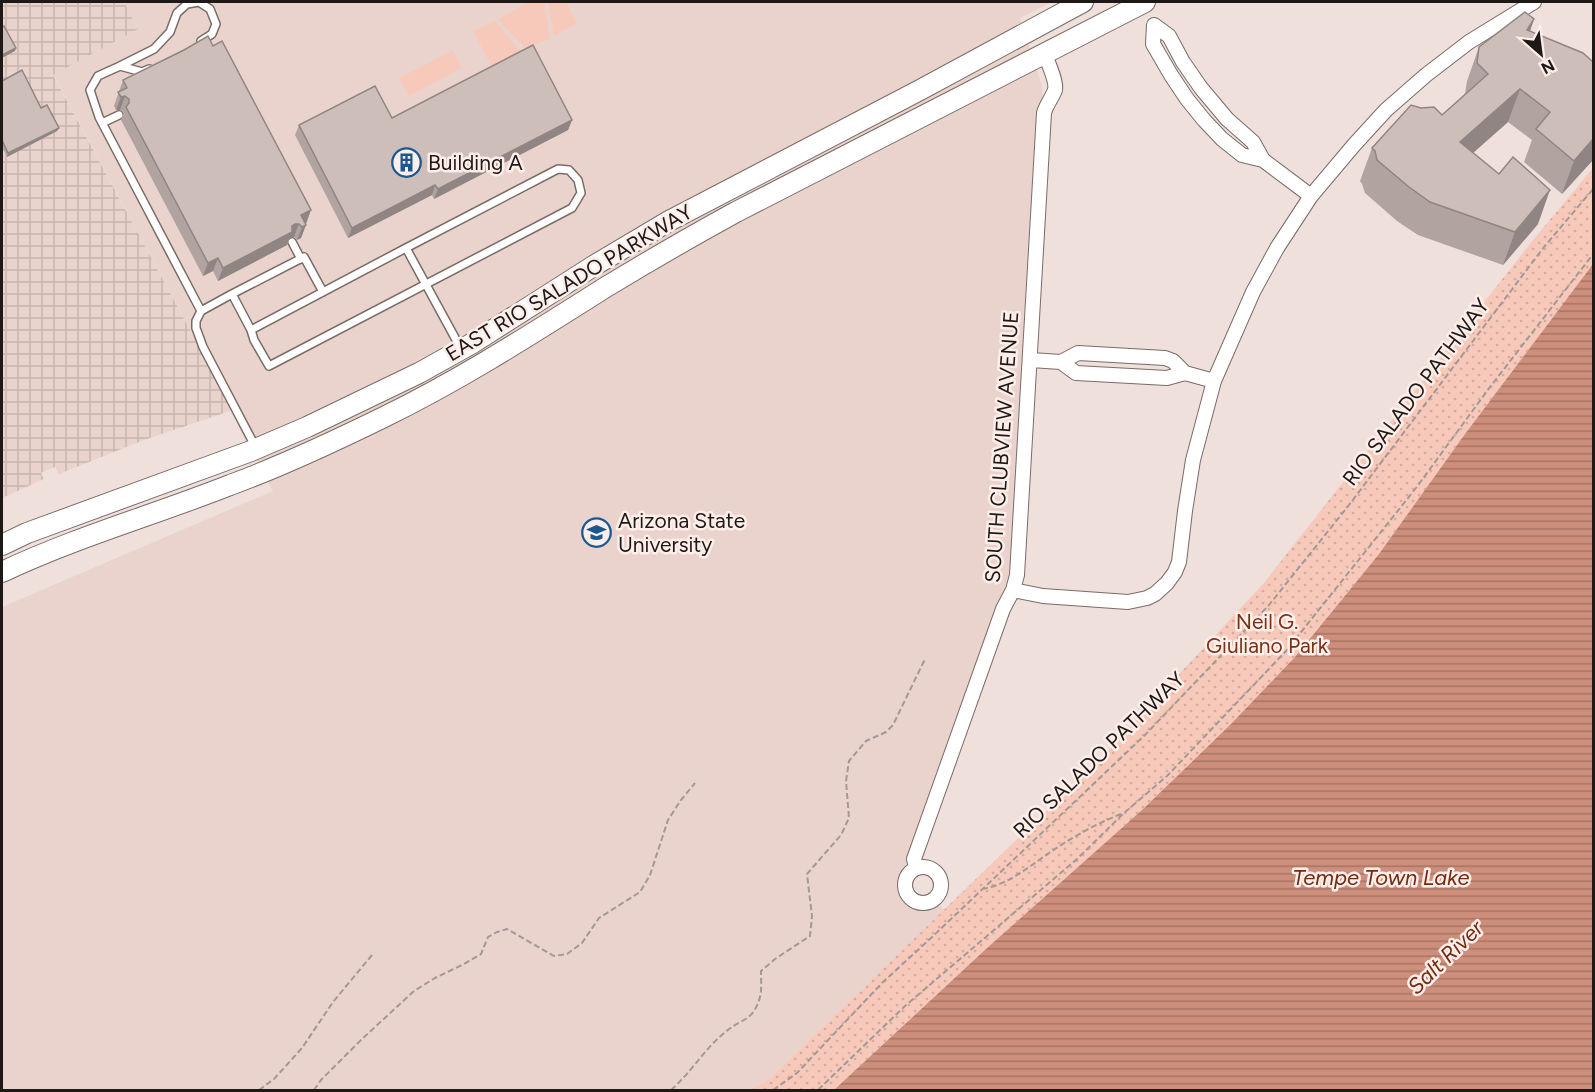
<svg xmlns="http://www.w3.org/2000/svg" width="1595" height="1092" font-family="Figtree,sans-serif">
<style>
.built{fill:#ead3cc}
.industrial{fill:url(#industrial-grid)}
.green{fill:#f7c9ba}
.park{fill:url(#park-dots)}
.water{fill:url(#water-rules)}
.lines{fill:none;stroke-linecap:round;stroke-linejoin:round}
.service-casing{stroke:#796c68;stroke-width:10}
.minor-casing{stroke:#796c68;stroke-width:16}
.secondary-casing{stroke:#796c68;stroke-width:22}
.path{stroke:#a49895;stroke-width:2;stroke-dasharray:6 3;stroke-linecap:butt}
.service{stroke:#fff;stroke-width:7}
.minor{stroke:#fff;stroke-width:14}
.secondary{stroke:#fff;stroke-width:20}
.wall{fill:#b0a3a0}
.shaded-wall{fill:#908582}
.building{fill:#cdbeba;stroke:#908582;stroke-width:1.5}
.labels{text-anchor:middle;stroke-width:5;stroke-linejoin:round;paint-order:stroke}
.poi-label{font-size:21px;fill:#1e1917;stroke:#fdeee9;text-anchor:start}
.street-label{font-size:21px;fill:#1e1917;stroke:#fdeee9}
.park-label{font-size:21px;fill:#7c3117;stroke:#fdeee9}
.water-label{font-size:22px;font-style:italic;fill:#762b11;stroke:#fdeee9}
</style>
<defs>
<pattern id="industrial-grid" width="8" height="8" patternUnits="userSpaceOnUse" patternTransform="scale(1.5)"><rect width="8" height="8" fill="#ead3cc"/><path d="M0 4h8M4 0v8" fill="none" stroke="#c8b5ae"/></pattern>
<pattern id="park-dots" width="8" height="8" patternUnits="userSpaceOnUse" patternTransform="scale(1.5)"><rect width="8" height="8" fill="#f7c9ba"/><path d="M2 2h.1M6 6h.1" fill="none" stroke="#d3ac9f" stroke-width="1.8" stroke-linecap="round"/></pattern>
<pattern id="water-rules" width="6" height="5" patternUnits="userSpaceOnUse" patternTransform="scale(1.5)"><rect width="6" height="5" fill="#cd8f7b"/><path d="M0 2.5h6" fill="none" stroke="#a67464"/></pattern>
</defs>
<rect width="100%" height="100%" fill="#efe0dc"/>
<path class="built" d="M124,2h928l-32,16 22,68 2,27 -27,462 -101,292 -10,9 -2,6 3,12 4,5 12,4 11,-4 10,11 -175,169 -18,11h-749v-483l271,-116 -34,-63 -6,-18 -180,-336 85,-45z"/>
<path class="industrial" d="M2,2h122l14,27 -85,46 180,335 -89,30 -85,34 -4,-7 -14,6 3,6 -42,19z"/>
<path class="green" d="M529,2h15l6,36 -24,11 -28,-30z
M548,2h18l11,21 -23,13z
M495,21l26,31 -29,15 -19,-36z
M453,50l9,18 -53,28 -10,-18z"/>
<path class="park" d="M1593,168v96l-128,170 -86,120 -84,103 -64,67 -89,86 -155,138 -153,142h-83l18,-11 331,-320 164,-176 265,-338z"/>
<path class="water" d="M1593,264v826h-759l153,-142 155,-138 89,-86 64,-67 84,-103 86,-120z"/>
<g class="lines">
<defs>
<path id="service" d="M120,66l34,-17 16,-17 7,-19 10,-9 12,-2 11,7 6,15 -4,10 -11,7
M149,69l-7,3 -22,-6 -22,10 -8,14 9,27 102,194 31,-17 19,36 155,-82 54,99
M102,123l17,-8
M292,242l9,17
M232,294l72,-37 19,35
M201,311l-5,10v7l7,19 52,99
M251,330l3,10 15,26 303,-158 9,-15 -3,-13 -9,-10 -11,-1 -152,79"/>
<path id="minor" d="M1263,160l-21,-5 -20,-16 -18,-19 -17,-21 -16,-24 -18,-31 1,-19 15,11 14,26 18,26 26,31 26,23 10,18 48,36
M1031,360l30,2
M1185,373l-12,-12 -8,-3 -87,-5 -17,9 15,11 91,5 18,-5 29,8
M1013,590l30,6 85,6 19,-4 8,-4 12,-11 8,-11 4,-10 6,-51 8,-51 21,-79 39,-89 24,-44 34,-52 43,-51 32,-35 40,-35 43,-33 65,-40
M905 885a18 18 0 1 1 36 0a18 18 0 1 1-36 0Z
M916,867l-2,-8 89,-250 10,-19 4,-15 27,-462c2,-8 8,-15 11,-23 2,-8 -7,-28 -11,-37"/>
<path id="secondary" d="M2,545l25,-12 224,-82 56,-24 112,-54 52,-29 124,-79 74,-44 251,-131 163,-88
M2,572c74,-35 152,-57 228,-87 52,-19 103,-43 154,-68 78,-38 149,-84 222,-130 43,-26 86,-51 130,-75l409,-210"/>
</defs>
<use href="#service" class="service-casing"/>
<use href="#minor" class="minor-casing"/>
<use href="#secondary" class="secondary-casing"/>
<path class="path" d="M982,889c27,-4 50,-25 73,-40 21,-14 43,-26 66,-35
M259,1090l15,-11 28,-31 31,-46 39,-47
M314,1090l7,-10 40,-40 53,-49 21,-13 29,-14 17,-10 7,-17 9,-5 10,-3 47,27 13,-2 15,-11 17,-25 41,-26 10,-17 18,-55 13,-20 14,-17
M671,1090c22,-19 36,-46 61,-63 7,-5 17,-8 22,-16 9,-15 7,-23 7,-40l14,-12 35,-23 2,-20 -5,-42 34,-39 8,-17 -3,-37 3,-20 17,-20 20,-9 7,-7 32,-66
M773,1090l24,-17 85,-90 49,-45 214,-203 124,-130 80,-100 195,-258 50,-59
M818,1090l87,-84 172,-147 47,-46 43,-37 119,-125 130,-163 74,-101 104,-134"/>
<use href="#service" class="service"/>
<use href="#minor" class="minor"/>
<use href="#secondary" class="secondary"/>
</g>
<path class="wall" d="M1534,19l-4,13 63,128 -31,34 -38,-32 8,-22 -24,-18 -35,31 65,71 -35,41 -85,-30 -21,-14 -32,-28 -3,-9 -2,-3 12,-33 70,-33 23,-21 2,-13 12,-34z
M123,80l183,144 -5,14 -4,2 -3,-3h-4l-3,8 -69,36 -5,-10 -10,5 -82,-156 3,-8 -4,-2h-4l-2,-4z
M2,81l57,47 -2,3 -50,26 -5,-11z
M392,118l180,2 -4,10 -134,69 -2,-4 -84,43 -53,-103 4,-10z"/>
<path class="shaded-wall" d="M1534,19l-12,34 5,-23z
M16,48l-1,3 -13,7v-3z
M1520,89l-12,33 -60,53 12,-33z
M125,96l-5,14h-4l5,-13z
M572,120l-4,10 -134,69 4,-10z
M59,128l-2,3 -50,26 1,-4z
M1593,139v21l-31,34 12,-33z
M435,185l-3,10 -84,43 4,-10z
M1550,190l-12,34 -35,41 12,-33z
M311,210l-5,14 -4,2 -3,-2 -5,13h-4l-3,8 -69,36 5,-13 69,-42 9,-11z
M306,225l-5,13 -4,2 5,-13z
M218,258l-5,13 -10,5 5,-13z"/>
<path class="building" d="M1525,12l9,7 -7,11 56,23 10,9v77l-19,22 -38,-32 14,-17 -30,-23 -60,53 39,32 14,-17 37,33 -35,42 -85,-30 -21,-15 -32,-27 -2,-9 -3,-3 39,-43 10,3 13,-1 8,8 46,-41 -11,-11 2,-16z
M4,26l12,22 -14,7v-28z
M208,36l5,10 9,-5 89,169 -10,5 5,10 -4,2 -3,-3h-4l-3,2v6l-69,36 -5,-10 -10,5 -82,-156 3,-4v-4l-4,-3 -4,1 -3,-5 9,-4 -4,-8 61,-30z
M533,45l39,75 -134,69 -3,-4 -83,43 -53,-103 76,-39 17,32z
M22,70l19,38 6,-3 12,23 -51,25 -6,-13v-59z"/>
<defs>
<symbol id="building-ring" viewBox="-11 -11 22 22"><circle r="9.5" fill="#fdeee9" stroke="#1a598f" stroke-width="1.5"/><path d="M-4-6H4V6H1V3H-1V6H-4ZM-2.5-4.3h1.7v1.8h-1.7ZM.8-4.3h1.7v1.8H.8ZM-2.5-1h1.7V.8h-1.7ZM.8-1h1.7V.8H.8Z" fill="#1a598f"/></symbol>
<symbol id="university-ring" viewBox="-11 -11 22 22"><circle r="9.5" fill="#fdeee9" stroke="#1a598f" stroke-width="1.5"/><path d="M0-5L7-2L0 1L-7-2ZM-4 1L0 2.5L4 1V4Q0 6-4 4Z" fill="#1a598f"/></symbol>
</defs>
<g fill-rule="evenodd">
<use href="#building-ring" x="390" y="146" width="33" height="33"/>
<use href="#university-ring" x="580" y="516" width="33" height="33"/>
</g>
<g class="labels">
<g class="poi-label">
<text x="428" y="170">Building A</text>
<text x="618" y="528">Arizona State<tspan x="618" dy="24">University</tspan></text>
</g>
<g class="street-label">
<text transform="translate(569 283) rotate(-31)" y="7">EAST RIO SALADO PARKWAY</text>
<text transform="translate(1416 392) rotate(-53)" y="7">RIO SALADO PATHWAY</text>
<text transform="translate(1002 447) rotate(-86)" y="7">SOUTH CLUBVIEW AVENUE</text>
<text transform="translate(1099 755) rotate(-44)" y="7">RIO SALADO PATHWAY</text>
</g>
<g class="park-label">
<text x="1267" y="629">Neil G.<tspan x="1267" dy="24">Giuliano Park</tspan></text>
</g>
<g class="water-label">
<text x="1381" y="885">Tempe Town Lake</text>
<text transform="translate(1445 957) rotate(-44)" y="8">Salt River</text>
</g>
</g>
<rect width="1595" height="1092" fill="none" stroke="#1e1917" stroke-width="6"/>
<g transform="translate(1541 54) rotate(152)" stroke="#fdeee9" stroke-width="4.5" paint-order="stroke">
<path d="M0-4.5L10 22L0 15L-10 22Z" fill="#1e1917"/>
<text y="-9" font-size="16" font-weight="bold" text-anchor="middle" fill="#1e1917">N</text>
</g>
</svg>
